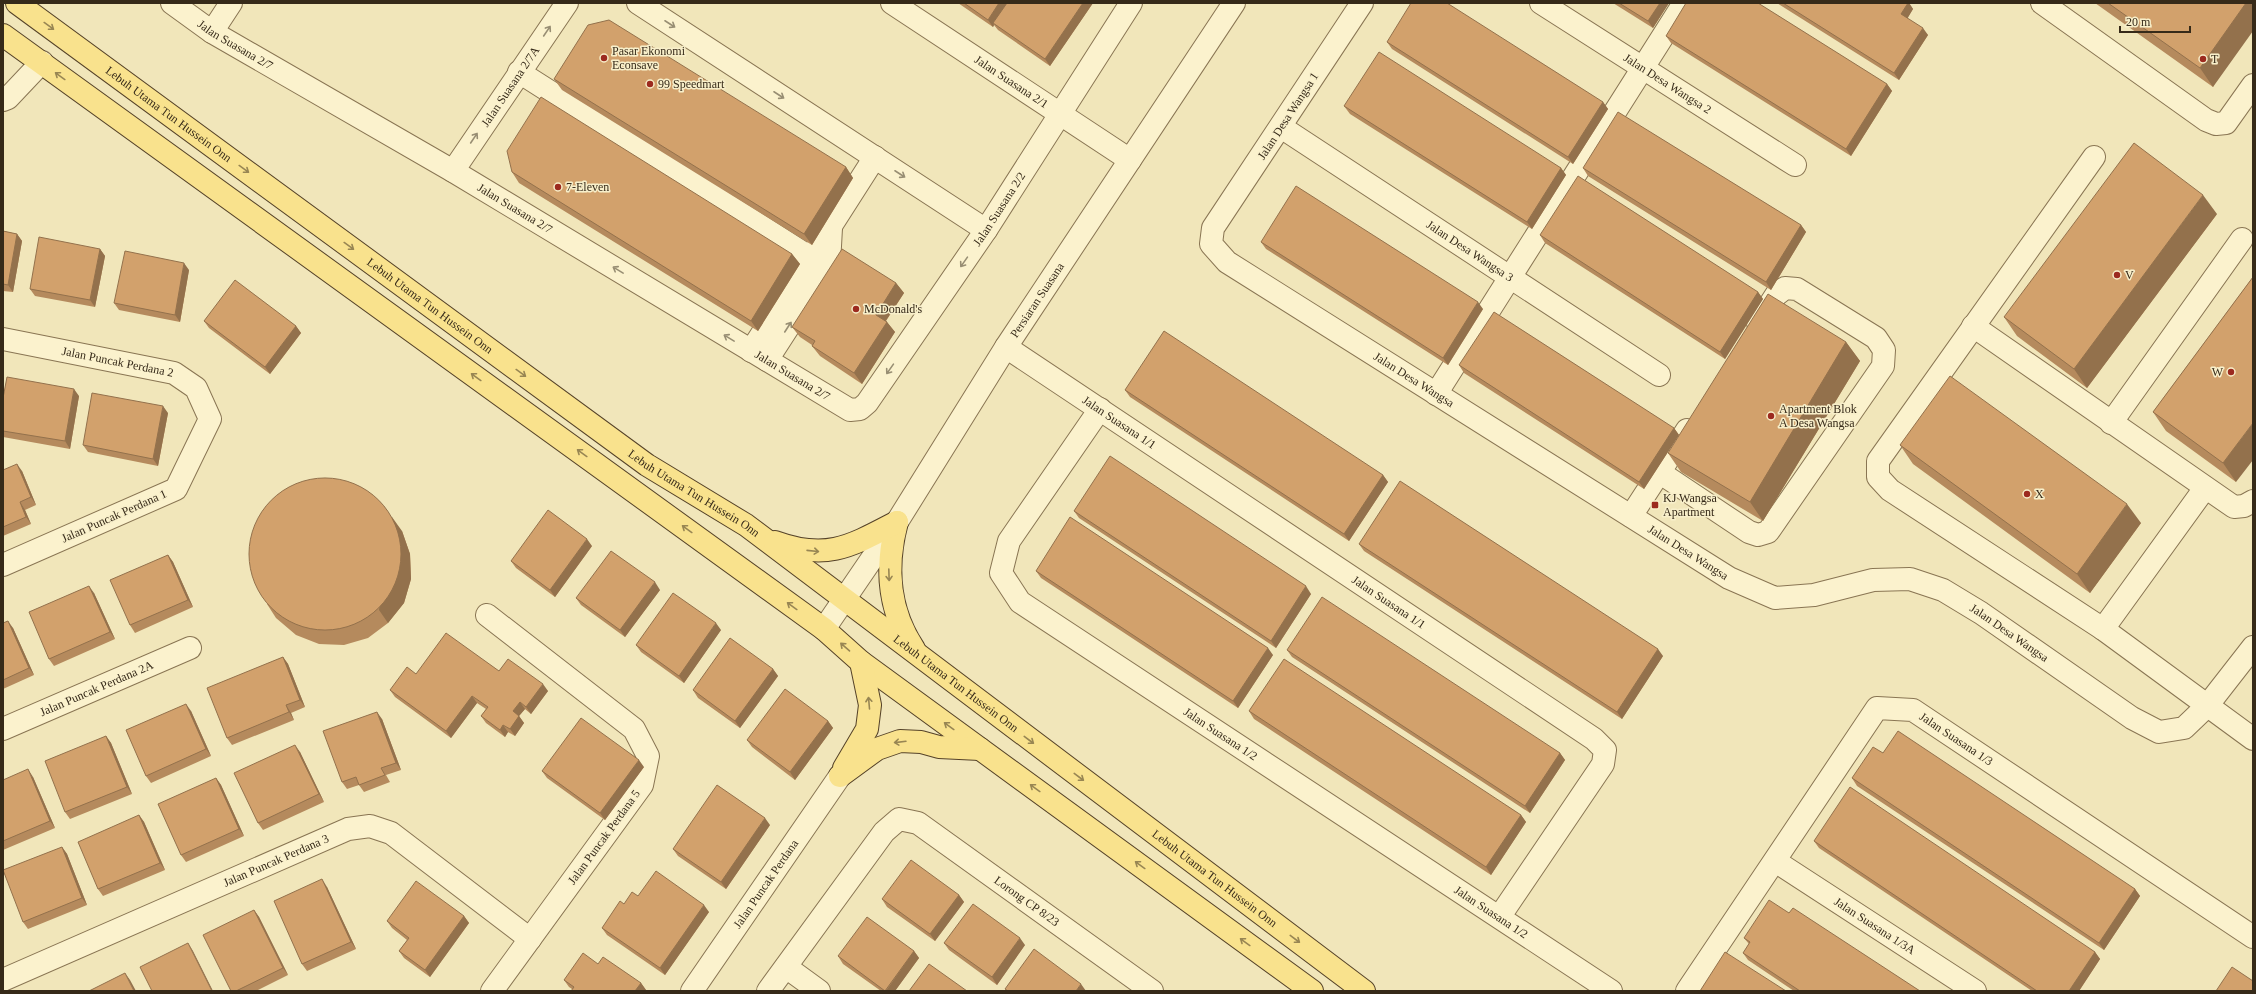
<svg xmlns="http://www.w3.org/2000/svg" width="2256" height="994" font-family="Georgia,serif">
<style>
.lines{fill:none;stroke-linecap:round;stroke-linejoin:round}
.minor-casing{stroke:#897553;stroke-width:24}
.major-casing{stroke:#554228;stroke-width:24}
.minor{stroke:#fbf2cd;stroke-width:22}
.major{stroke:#f9e28d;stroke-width:22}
.wall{fill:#b58a5d}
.shaded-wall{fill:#93714c}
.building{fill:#d2a16c;stroke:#93714c}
.oneway{stroke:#988e73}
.oneway2{stroke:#988653}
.poi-dot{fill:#9c2a1f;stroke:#f8efca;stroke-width:1.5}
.labels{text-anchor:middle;stroke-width:3;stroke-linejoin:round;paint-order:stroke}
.street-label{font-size:12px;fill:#362a19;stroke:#f8efca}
.poi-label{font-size:12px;fill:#362a19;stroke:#f8efca;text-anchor:start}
</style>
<rect width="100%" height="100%" fill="#f1e6ba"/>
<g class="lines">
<defs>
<g id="minor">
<path id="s1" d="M172,3l40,29 241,139 397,239 10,-1 7,-6 119,-173 145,-227"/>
<path d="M638,3l348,227"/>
<path id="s2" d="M892,3l238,157"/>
<path id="s3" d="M1362,3l-149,225 -2,16 16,18 502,316 46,20 39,-3 59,-15 37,-1 33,11 38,23 151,105 27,14 25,-4 23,-22 46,-59"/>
<path id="s4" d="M1541,3l254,162"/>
<path d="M2042,3l164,117 10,4 10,-1 27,-38"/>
<path d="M212,32l19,-29"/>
<path d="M519,72l292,186"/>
<path d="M3,100l5,-2 34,-36"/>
<path id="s5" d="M1281,127l378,248"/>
<path d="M2094,157l-216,304v16l12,13 213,139 150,110"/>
<path id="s6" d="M453,171l114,-168"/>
<path d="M1973,326l261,181 10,-1 9,-5"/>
<path id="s7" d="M3,339l171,34 22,15 14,31 -34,70 -173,76"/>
<path id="s8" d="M1006,347l588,392 11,11 -2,14 -103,152"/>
<path d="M751,351l124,-194"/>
<path d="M767,360l62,-96 2,-36"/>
<path d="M1436,394l248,-391"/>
<path id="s9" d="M1100,409l-91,132 -8,32 19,29 591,389"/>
<path d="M2111,423l131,-184"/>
<path d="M1659,472l90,60 9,3 10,-3 115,-166 1,-16 -8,-12 -79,-49 -12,-1 -9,7 -18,28"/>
<path d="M1631,516l56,-86"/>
<path d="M487,615l147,114 14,27 -6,29 -150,206"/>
<path id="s10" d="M824,629l73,-107 109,-175 228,-344"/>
<path d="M2103,629l102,-141"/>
<path id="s11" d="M3,729l187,-81"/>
<path id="s12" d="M1775,861l200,130"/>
<path d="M786,967l33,24"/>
<path id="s13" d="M3,980l345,-151 22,-3 21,7 139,106"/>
<path id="s14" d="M692,991l148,-215"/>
<path id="s15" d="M768,991l116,-159 15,-13 19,4 234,168"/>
<path id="s16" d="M1687,991l190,-283 36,2 340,227"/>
</g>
<g id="major">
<path id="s17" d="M17,3l630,462 99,60 618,466"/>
<path d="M3,35l821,594 37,33 451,329"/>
<path d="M897,522c-12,45 -9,88 17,127"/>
<path d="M775,542c52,19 76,4 122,-20"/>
<path d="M844,768l23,-39 3,-24 -9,-43"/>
<path d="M840,776l37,-27 23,-8 21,1 18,5 41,2"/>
</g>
</defs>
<use href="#minor" class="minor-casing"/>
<use href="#major" class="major-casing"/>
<use href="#minor" class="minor"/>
<use href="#major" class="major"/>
</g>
<path class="wall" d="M958,3h135l-43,63 -52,-36 -4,-5 -1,2z
M1613,3h56l-16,25z
M1777,3h132l4,6 -6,9 21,17 -29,45z
M2095,3h158l-40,84z
M1666,36l221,48 5,7 -41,65 -180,-113z
M1387,42l216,60 5,7 -35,55 -181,-115z
M554,79l292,88 7,11 -41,67 -250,-155z
M1344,106l217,62 5,7 -34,54 -182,-115z
M1583,168l218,57 5,7 -35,58 -183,-114z
M512,172l280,82 8,10 -42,67 -239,-148z
M2217,214l-130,174 -70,-52 -13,-19z
M3,231l14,3 5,7 -9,51 -10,-1z
M1540,235l218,57 5,7 -38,60 -180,-116z
M1261,242l222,67 -35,56 -182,-116z
M100,249l5,7 -10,51 -60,-11 -5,-7z
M189,270l-9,52 -61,-12 -5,-7z
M2253,277l-17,205 -70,-51 -13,-19z
M896,283l8,10 -18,28 9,11 -33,52 -42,-28 -8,-10v-1l-12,-8 -8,-10z
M204,321l92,5 5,7 -31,41 -61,-46z
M1846,342l14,19 -97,160 -82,-49 -13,-19z
M1459,365l215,63 5,7 -35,54 -180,-116z
M1125,390l258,85 5,7 -39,59 -219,-144z
M79,396l-9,53 -67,-12v-39z
M168,413l-10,53 -70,-14 -5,-7z
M1900,445l241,78 -51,70 -177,-129z
M3,470l19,1 14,34 -11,5 6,14 -28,12z
M1074,511l237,83 -35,54 -197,-130z
M402,531l8,23 1,25 -7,24 -16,20 -20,15 -24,7 -25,-1 -23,-9 -20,-17 -9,-14z
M1359,544l304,112 -41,63 -258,-168z
M592,546l-37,51 -39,-29 -5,-7z
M168,555l5,7 20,45 -58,26 -5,-8z
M1036,571l237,84 -35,53 -197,-130z
M660,590l-35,47 -44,-32 -5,-7z
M94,593l21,46 -61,27 -5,-7z
M3,623l10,5 21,47 -31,14z
M721,630l-37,53 -43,-31 -5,-7z
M1287,650l273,103 5,7 -35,53 -238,-156z
M283,657l5,7 17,43 -14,6 3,7 -62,25 -5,-7z
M773,669l5,7 -38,52 -42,-30 -5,-8z
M499,671l49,20 -17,23 -6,-5 -6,7 5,7 -9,13 -7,-4 -3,5 -19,-14 -5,-7 5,-7 -9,-6 -26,35 -56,-41 -5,-7 26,-16z
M191,711l20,45 -60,27 -5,-7z
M1249,711l272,104 5,7 -35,53 -237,-156z
M382,719l19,51 -15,5 4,7 -26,10 -5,-7 -12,4 -5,-7z
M828,721l5,7 -38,52 -43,-33 -5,-7z
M106,736l5,7 21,51 -62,25 -5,-7z
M300,752l24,50 -61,28 -5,-7z
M1883,753l252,136 5,7 -36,54 -247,-164 -5,-8z
M644,767l-39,53 -58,-42 -5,-7z
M33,777l22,51 -52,22v-70z
M216,778l5,7 23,51 -58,26 -5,-7z
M139,815l5,7 21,48 -62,26 -5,-7z
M770,825l-44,64 -48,-33 -5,-7z
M1814,841l281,111 5,7 -21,32h-47l-213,-143z
M62,847l5,7 20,51 -59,24 -5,-7z
M327,887l29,62 -49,22 -5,-7z
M959,895l5,7 -29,39 -48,-34 -5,-8z
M638,896l71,16 -44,63 -58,-40 -5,-7 22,-24z
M254,910l5,7 29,58 -32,16h-25z
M1789,913l131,78h-126l-46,-31 -5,-7 6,-9 -5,-6z
M464,916l5,7 -39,54 -26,-19 -5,-7 8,-11 -15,-12 -5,-7z
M944,943l81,2 -28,40 -48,-35z
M914,951l5,7 -24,33h-14l-38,-27 -5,-8z
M598,964l43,19 5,7 -74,-1 -3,-2 -5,-7z"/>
<path class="shaded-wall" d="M999,3h10l-16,20 1,2 -1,2 -5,-7z
M1083,3h10l-43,63 -5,-7z
M1660,3h9l-16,25 -5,-7z
M1908,3h1l4,6 -7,12 -5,-7z
M2246,3h7v28l-40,56 -13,-19z
M1923,28l5,7 -29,45 -5,-7z
M1887,84l5,7 -41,65 -5,-7z
M1603,102l5,7 -35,55 -5,-7z
M846,167l7,11 -41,67 -8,-11z
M1561,168l5,7 -34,54 -5,-7z
M2203,195l14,19 -130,174 -13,-19z
M1801,225l5,7 -35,58 -5,-8z
M17,234l5,7 -9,51 -5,-7z
M100,249l5,7 -10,51 -5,-7z
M792,254l8,10 -42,67 -7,-10z
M184,263l5,7 -9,52 -5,-7z
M896,283l8,10 -21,32 -7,-10z
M1758,292l5,7 -38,60 -5,-7z
M1478,302l5,7 -35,56 -5,-7z
M887,322l8,10 -33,52 -8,-11z
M296,326l5,7 -31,41 -5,-7z
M1846,342l14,19 -97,160 -13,-19z
M74,389l5,7 -9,53 -5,-8z
M163,406l5,7 -10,53 -5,-7z
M2253,423v37l-17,22 -13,-19z
M1674,428l5,7 -35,54 -5,-7z
M17,464l5,7 14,34 -5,-8z
M1383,475l5,7 -39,59 -5,-7z
M20,502l5,8 6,14 -5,-7z
M2127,504l14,19 -51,70 -13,-19z
M392,517l10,14 8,23 1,25 -7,24 -16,20 -9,-13z
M587,539l5,7 -37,51 -5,-7z
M168,555l5,7 20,45 -5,-7z
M655,582l5,8 -35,47 -5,-7z
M89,586l5,7 21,46 -5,-7z
M1306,586l5,8 -35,54 -5,-7z
M8,621l5,7 21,47 -5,-7z
M716,623l5,7 -37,53 -5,-7z
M1268,648l5,7 -35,53 -5,-7z
M1658,649l5,7 -41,63 -5,-7z
M283,657l5,7 17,43 -5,-7z
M773,669l5,7 -38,52 -5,-7z
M543,684l5,7 -17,23 -5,-7z
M472,696l5,7 -26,35 -5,-7z
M520,702l5,7 -6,7 5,7 -9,13 -5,-7 3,-18z
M186,704l5,7 20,45 -5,-7z
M286,705l5,8 3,7 -5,-8z
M377,712l5,7 19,51 -5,-7z
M828,721l5,7 -38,52 -5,-8z
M503,725l5,7 -3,5 -5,-7z
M106,736l5,7 21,51 -5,-7z
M295,745l5,7 24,50 -5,-8z
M1560,753l5,7 -35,53 -5,-7z
M639,760l5,7 -39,53 -5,-7z
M28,769l5,8 22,51 -5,-7z
M216,778l5,7 23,51 -5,-7z
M139,815l5,7 21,48 -5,-7z
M1521,815l5,7 -35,53 -5,-8z
M765,818l5,7 -44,64 -5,-7z
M62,847l5,7 20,51 -5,-7z
M322,879l5,8 29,62 -5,-7z
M2135,889l5,7 -36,54 -5,-7z
M959,895l5,7 -29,39 -5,-7z
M704,905l5,7 -44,63 -5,-7z
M254,910l5,7 29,58 -5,-7z
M464,916l5,7 -39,54 -5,-7z
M1020,938l5,7 -28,40 -5,-8z
M188,943l5,8 20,40h-1z
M914,951l5,7 -24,33h-9z
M2095,952l5,7 -21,32h-10z
M125,973l5,7 6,11h-2z
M641,983l5,7 -1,1h-10z
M1081,984l5,7h-10z"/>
<path class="building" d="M964,3h35l-11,17z
M1007,3h76l-38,56 -52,-36z
M1411,3h36l156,99 -35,55 -181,-115z
M1619,3h41l-12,18z
M1686,3h72l129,81 -41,65 -180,-113z
M1783,3h125l-7,11 22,14 -29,45z
M2108,3h138l-46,65z
M609,20l237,147 -42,67 -250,-155 34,-54z
M1379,52l182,116 -34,54 -183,-116z
M541,97l251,157 -41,67 -239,-149 -5,-21z
M1618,112l183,113 -35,57 -183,-114z
M2134,143l69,52 -129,174 -70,-52z
M1578,176l180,116 -38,60 -180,-117z
M1296,186l182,116 -35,56 -182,-116z
M3,231l14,3 -9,51 -5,-1z
M39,237l61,12 -10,51 -60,-11z
M842,249l54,34 -20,32 11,7 -33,51 -42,-27 3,-5 -23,-14z
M125,251l59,12 -9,52 -61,-12z
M2253,277v146l-30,40 -70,-51z
M235,280l61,46 -31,41 -61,-46z
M1768,294l78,48 -96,160 -82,-49z
M1494,312l180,116 -35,54 -180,-117z
M1164,331l219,144 -39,59 -219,-144z
M1950,376l177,128 -50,70 -177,-129z
M7,377l67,12 -9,52 -62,-10v-33z
M92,393l71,13 -10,53 -70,-14z
M1110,456l196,130 -35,55 -197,-130z
M17,464l14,33 -11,5 6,15 -23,10v-57z
M249 554a76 76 0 1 1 152 0a76 76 0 1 1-152 0Z
M1400,481l258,168 -41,63 -258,-168z
M548,510l39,29 -37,51 -39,-29z
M1070,517l198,131 -35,53 -197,-130z
M611,551l44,31 -35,48 -44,-32z
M168,555l20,45 -58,25 -20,-45z
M89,586l21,46 -61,27 -20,-47z
M673,593l43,30 -37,53 -43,-31z
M1322,597l238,156 -35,53 -238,-156z
M8,621l21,47 -26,12v-57z
M446,633l53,38 9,-12 35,25 -17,23 -6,-5 -7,9 6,5 -9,13 -7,-4 -3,5 -19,-14 7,-9 -16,-11 -26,35 -56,-41 17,-23 9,7z
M730,638l43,31 -38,52 -42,-31z
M283,657l17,43 -14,5 3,7 -62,26 -20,-50z
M1284,659l237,156 -35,52 -237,-156z
M785,689l43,32 -38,51 -43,-32z
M186,704l20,45 -60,27 -20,-46z
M377,712l19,51 -15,5 4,7 -26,10 -3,-8 -14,5 -19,-51z
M581,718l58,42 -39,53 -58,-42z
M1898,731l237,158 -36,54 -247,-165 21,-31 10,6z
M106,736l21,51 -62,25 -20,-51z
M295,745l24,49 -61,29 -24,-50z
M28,769l22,52 -47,20v-61z
M216,778l23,51 -58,26 -23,-51z
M717,785l48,33 -44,64 -48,-33z
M1850,787l245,165 -26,39h-32l-223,-150z
M139,815l21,48 -62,26 -20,-47z
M62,847l20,51 -59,24 -20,-52z
M911,860l48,35 -29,39 -48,-35z
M656,871l48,34 -44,63 -58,-40 18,-27 4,3 8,-12 6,4z
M322,879l29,63 -49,22 -28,-63z
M416,881l48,35 -39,54 -26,-19 10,-13 -22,-17z
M1769,900l20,13 4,-5 127,83h-120l-57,-38 7,-11 -6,-4z
M973,904l47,34 -28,39 -48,-34z
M254,910l29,58 -47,23h-5l-28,-56z
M867,917l47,34 -29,40 -47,-35z
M188,943l24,48h-60l-12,-24z
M1034,949l47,35 -5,7h-68l-3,-2z
M1725,952l61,39h-86z
M583,953l15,11 5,-7 38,26 -6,8h-64l3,-4 -10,-7z
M929,964l38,27h-58z
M2232,967l21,14v10h-37z
M125,973l9,18h-45z"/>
<defs><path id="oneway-shaft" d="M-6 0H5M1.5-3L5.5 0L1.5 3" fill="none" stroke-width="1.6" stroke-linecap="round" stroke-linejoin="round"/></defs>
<g class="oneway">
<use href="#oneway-shaft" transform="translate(670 24) rotate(33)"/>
<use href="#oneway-shaft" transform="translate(547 31) rotate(-56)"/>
<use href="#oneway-shaft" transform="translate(779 95) rotate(33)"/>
<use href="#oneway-shaft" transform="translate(474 138) rotate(-56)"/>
<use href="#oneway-shaft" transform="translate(900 174) rotate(33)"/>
<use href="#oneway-shaft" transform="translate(964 262) rotate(125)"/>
<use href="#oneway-shaft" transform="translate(618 270) rotate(-149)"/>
<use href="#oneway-shaft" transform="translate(788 327) rotate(-57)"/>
<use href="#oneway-shaft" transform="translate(729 338) rotate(-149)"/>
<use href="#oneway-shaft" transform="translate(890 369) rotate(125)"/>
</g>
<g class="oneway2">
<use href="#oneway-shaft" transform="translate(49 26) rotate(36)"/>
<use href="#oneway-shaft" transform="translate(60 76) rotate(-144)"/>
<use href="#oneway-shaft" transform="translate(244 169) rotate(36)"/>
<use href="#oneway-shaft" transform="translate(349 246) rotate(36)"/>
<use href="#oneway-shaft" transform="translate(521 373) rotate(36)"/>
<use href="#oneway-shaft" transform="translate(476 377) rotate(-144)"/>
<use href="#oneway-shaft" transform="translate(582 453) rotate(-144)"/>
<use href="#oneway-shaft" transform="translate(687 529) rotate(-144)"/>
<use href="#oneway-shaft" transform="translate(813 551) rotate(6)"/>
<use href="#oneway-shaft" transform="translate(889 575) rotate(88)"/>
<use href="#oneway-shaft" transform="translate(792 606) rotate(-144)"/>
<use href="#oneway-shaft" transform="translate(845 647) rotate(-139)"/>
<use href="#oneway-shaft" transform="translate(869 703) rotate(-95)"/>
<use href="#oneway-shaft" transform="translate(949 726) rotate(-144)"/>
<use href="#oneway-shaft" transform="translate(1029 740) rotate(37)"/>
<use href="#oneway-shaft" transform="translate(900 742) rotate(173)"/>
<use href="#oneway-shaft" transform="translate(1079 777) rotate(37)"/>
<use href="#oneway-shaft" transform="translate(1035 788) rotate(-144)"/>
<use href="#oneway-shaft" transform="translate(1140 865) rotate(-144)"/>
<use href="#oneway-shaft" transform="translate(1295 939) rotate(37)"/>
<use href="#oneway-shaft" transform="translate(1245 942) rotate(-144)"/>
</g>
<g class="poi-dot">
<circle cx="604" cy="58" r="4"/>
<circle cx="2203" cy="59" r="4"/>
<circle cx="650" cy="84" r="4"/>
<circle cx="558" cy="187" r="4"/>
<circle cx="2117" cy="275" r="4"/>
<circle cx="856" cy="309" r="4"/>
<circle cx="2231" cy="372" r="4"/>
<circle cx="1771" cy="416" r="4"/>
<circle cx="2027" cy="494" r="4"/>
<rect x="1651" y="501" width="8" height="8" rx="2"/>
</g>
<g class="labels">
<g class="street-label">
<text dy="4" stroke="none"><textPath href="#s1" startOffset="76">Jalan Suasana 2/7</textPath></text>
<text dy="4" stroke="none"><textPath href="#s2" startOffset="143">Jalan Suasana 2/1</textPath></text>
<text dy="4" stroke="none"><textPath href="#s4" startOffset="150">Jalan Desa Wangsa 2</textPath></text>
<text dy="4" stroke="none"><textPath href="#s6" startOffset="102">Jalan Suasana 2/7A</textPath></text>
<text dy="4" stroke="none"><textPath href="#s17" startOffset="188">Lebuh Utama Tun Hussein Onn</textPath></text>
<text transform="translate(1288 116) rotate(-57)" y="4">Jalan Desa Wangsa 1</text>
<text dy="4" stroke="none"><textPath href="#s1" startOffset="400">Jalan Suasana 2/7</textPath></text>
<text dy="4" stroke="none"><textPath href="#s1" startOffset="1045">Jalan Suasana 2/2</textPath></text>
<text dy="4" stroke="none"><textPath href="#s5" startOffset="226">Jalan Desa Wangsa 3</textPath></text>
<text dy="4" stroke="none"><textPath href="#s10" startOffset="392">Persiaran Suasana</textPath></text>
<text dy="4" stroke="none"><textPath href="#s17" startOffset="512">Lebuh Utama Tun Hussein Onn</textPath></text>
<text dy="4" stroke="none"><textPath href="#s7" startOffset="117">Jalan Puncak Perdana 2</textPath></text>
<text dy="4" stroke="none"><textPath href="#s1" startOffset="724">Jalan Suasana 2/7</textPath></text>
<text dy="4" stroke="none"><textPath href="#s3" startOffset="531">Jalan Desa Wangsa</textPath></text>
<text dy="4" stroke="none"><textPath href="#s8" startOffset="136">Jalan Suasana 1/1</textPath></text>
<text dy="4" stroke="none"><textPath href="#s17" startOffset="836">Lebuh Utama Tun Hussein Onn</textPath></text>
<text transform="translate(114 516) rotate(-24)" y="4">Jalan Puncak Perdana 1</text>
<text dy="4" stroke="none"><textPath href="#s3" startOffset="855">Jalan Desa Wangsa</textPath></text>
<text dy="4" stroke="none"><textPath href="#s8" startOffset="460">Jalan Suasana 1/1</textPath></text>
<text dy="4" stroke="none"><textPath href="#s3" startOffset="1204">Jalan Desa Wangsa</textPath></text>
<text dy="4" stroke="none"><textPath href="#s17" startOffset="1160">Lebuh Utama Tun Hussein Onn</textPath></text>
<text dy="4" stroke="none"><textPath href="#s11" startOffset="102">Jalan Puncak Perdana 2A</textPath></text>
<text dy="4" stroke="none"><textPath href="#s9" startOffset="468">Jalan Suasana 1/2</textPath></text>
<text dy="4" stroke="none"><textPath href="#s16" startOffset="429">Jalan Suasana 1/3</textPath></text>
<text transform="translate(604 837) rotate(-54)" y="4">Jalan Puncak Perdana 5</text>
<text dy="4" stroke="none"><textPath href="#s13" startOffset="298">Jalan Puncak Perdana 3</textPath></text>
<text dy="4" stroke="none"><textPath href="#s17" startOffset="1484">Lebuh Utama Tun Hussein Onn</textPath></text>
<text dy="4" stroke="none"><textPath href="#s14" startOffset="130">Jalan Puncak Perdana</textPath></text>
<text dy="4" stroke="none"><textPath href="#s15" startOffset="370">Lorong CP 8/23</textPath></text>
<text dy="4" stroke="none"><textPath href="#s9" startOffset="792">Jalan Suasana 1/2</textPath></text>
<text dy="4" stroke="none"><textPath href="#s12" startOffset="119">Jalan Suasana 1/3A</textPath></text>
</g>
<g class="poi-label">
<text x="612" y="55">Pasar Ekonomi<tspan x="612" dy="14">Econsave</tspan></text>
<text x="2211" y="63">T</text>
<text x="658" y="88">99 Speedmart</text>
<text x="566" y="191">7-Eleven</text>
<text x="2125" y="279">V</text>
<text x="864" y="313">McDonald's</text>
<text x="2223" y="376" text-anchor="end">W</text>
<text x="1779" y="413">Apartment Blok<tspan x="1779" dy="14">A Desa Wangsa</tspan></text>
<text x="2035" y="498">X</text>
<text x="1663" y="502">KJ Wangsa<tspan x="1663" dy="14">Apartment</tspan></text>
</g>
</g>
<rect width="2256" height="994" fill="none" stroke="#362a19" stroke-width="8"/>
<path d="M2120 26v6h70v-6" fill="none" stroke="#362a19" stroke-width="2"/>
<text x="2126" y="26" font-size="12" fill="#362a19" stroke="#f8efca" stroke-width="3" paint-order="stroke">20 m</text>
</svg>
